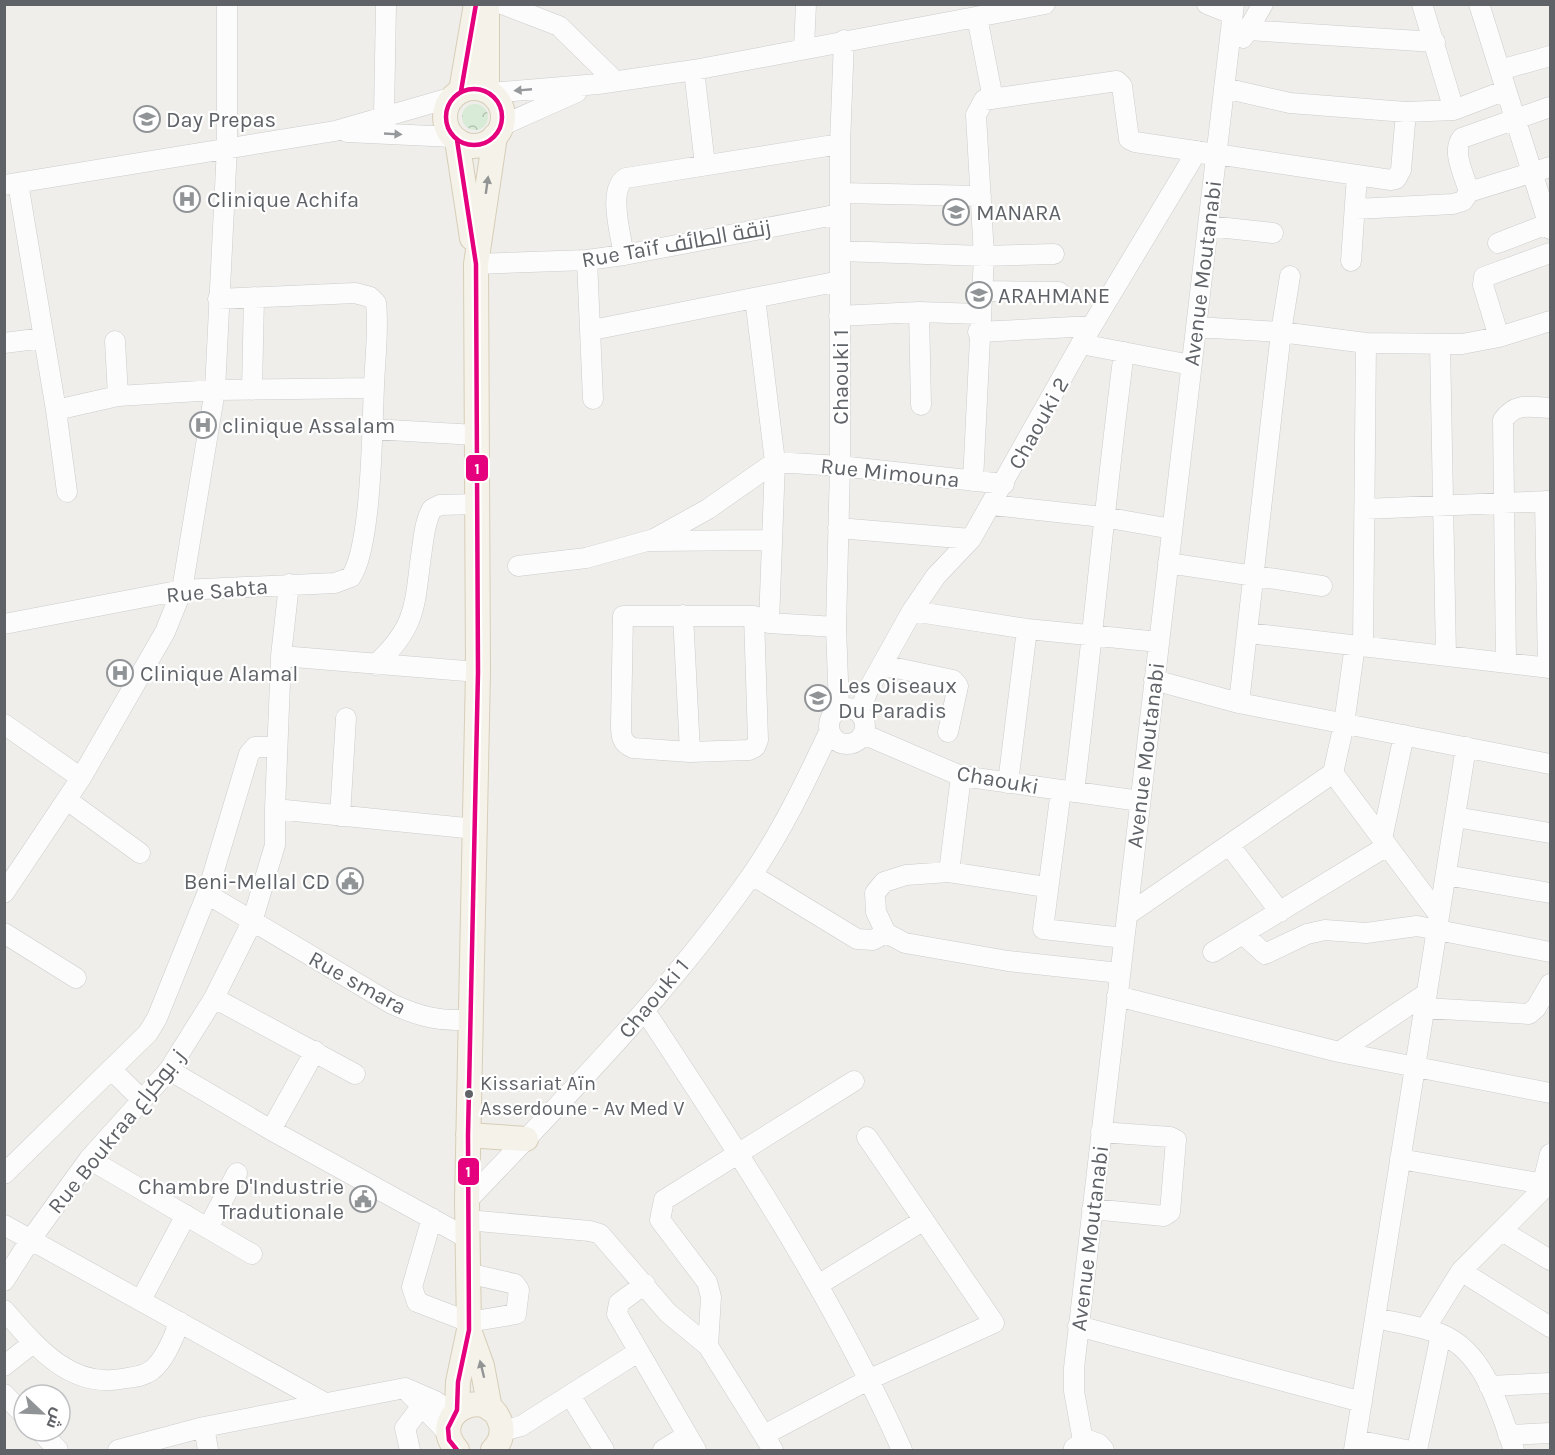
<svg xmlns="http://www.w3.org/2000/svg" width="1555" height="1455" font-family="Karla,Cairo,sans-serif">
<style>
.park{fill:url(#park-crowns)}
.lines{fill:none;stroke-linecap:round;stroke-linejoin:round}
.minor-casing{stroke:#cbcccc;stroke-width:21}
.major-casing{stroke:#d7ceb8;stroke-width:26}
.minor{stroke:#fdfcfc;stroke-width:20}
.major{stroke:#f4f2e9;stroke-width:24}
.bus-1-casing{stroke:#fff;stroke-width:9}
.bus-1{stroke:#e5007d;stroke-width:4.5}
.oneway{fill:#96999c}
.oneway2{fill:#939595}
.bus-dot{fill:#5f6368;stroke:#fff;stroke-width:2}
.labels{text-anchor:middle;stroke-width:4.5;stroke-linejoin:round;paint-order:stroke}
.bus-label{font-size:20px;fill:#5f6368;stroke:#fff;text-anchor:start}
.poi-label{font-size:22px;fill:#5f6368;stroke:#fff;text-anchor:start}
.street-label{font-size:22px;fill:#5f6368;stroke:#fff}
.line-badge{stroke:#fff;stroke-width:2}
.badge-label{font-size:16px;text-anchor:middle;font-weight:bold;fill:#fff}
</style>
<defs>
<pattern id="park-crowns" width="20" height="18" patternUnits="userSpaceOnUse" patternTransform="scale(1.5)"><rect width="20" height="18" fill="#d8ebd6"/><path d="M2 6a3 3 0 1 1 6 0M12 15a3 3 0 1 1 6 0" fill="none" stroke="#b2c2b1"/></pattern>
</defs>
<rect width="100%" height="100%" fill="#efeeea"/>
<path class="park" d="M462 117a13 13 0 1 1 26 0a13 13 0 1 1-26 0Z"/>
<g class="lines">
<defs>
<path id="minor" d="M502,4l57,22 56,55
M1207,4l25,10
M1422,4l32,106
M1479,4l71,225
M977,17l16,82
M1248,30l187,12
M1243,38l20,-34
M804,48l2,-44
M694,70l11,95
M1500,70l50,-14
M1224,88l66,15 116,9 48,-2 52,-20
M490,93l108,-9 96,-14 351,-66
M384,115l2,-111
M501,126l76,-34
M347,132l106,5
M18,183l38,227 11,82
M4,185l331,-54 118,-34
M1469,192l81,-25
M840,193l141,3
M1356,209l97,-5 10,-3 6,-9c-4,-16 -18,-40 -7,-54l88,-31
M1208,226l65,7
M1498,243l52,-20
M840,251l144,5 70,-2
M624,255c-3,-19 -17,-66 2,-77l214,-34
M587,260l6,139
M1351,261l6,-85
M476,264l111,-4 37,-5 216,-41
M983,291l76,1
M755,298l20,164 -6,161
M919,312l2,93
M839,316l80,-4 61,2
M1196,327l85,5 85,11 96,1 37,-7 51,-16
M592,330l248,-49
M978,332l114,-6
M1499,337l-16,-52 1,-8 66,-24
M115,341l3,55
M4,343l40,-5
M1081,344l110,21
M1440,344l6,312
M252,390l2,-93
M56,410l62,-14 97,-6 158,-2
M372,429l104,6
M973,481l11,-225 -8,-141 8,-15 133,-19 5,5 7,53 6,3 256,38 5,-1 5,-9 5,-58
M1545,501l3,167
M992,505l111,12 69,12
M1365,509l185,-8
M838,528l133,11
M651,541l121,-1
M1168,563l154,23
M518,566l68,-8 68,-19 54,-30 67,-47 65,4 164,18
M912,611l115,18 132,13
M683,615l7,137
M754,616l4,124 -3,7 -6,3 -59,2 -57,-4c-12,-5 -12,-13 -12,-24l2,-108h131l15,7 67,4
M4,624l178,-34 153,-7 16,-6c21,-32 21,-149 23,-191 1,-28 5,-56 2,-83l-6,-6 -15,-4 -137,6
M1248,633l302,35
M1363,646l3,-303
M281,656l197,16
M1506,663l-3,-243c13,-18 27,-13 47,-12
M375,665c44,-40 39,-62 47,-116 2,-14 3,-28 10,-40l8,-4 36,-1
M882,665l71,15 5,6 -10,46
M1154,680l85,23 311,61
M1239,703l42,-371 9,-56
M829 726a18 18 0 1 1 36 0a18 18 0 1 1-36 0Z
M835,711l4,-3 -3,-81 4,-161v-322l4,-104
M859,712l10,-24 43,-77 24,-35 35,-37 110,-195 116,-193
M4,724l77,54
M863,734l98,42 179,25
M1333,773l106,142
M1008,783l19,-154
M1061,790l-18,139 81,9
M1074,792c18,-146 31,-294 50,-440
M67,800l73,53
M275,809l6,-153 8,-72
M340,816l6,-98
M1455,817l95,16
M1382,839l22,-104
M1230,846l50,66
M949,872l12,-96
M752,875l105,64 16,1 13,-7
M1446,875l104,18
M1046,887l-97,-15 -43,3 -22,7 -9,11 1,19 10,21 19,10 103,18 112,12
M4,893l77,-115 84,-146 17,-42 33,-200 12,-243v-143
M207,894l185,110c26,12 51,19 79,15
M1127,915l206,-142 11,-49 11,-79
M4,933l72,45
M1243,934l22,20 42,-20 18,-4 41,3 51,-7 133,26
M1213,952l174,-106
M1117,996l222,56 211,41
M214,998l141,76
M1424,1008l105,6 7,-6 14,-24
M645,1011c94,142 188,284 257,439
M1339,1052l88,-59
M112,1070l30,30
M169,1070l102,60 196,108
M271,1130l44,-79
M89,1159l163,95
M1400,1159l150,26
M4,1174l144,-141 9,-15 50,-124 42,-140 6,-7h22
M1543,1182l7,-28
M467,1201c99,-104 201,-207 284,-325 30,-43 56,-97 78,-144
M1092,1209l72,7 6,-4 6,-72 -6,-3 -69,-5
M432,1218l-20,69 5,15 52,20 47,-8 3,-24 -4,-6 -48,-11
M467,1220l123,11 10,3 68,79 40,33
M4,1225l321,178
M208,1228l29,-55
M1502,1231l48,29
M1461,1271l89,56
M4,1281l27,-42 58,-80 80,-89 45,-72 38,-76 23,-77v-36l201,20
M645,1284l-26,19 -2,11 79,136
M818,1285l106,-65
M141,1300l45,-85
M4,1310c32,36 65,78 117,69 11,-2 22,-2 31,-9 14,-12 21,-32 28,-48
M1375,1318c22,5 47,8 68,17 43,19 56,74 71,115
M1078,1326l284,76
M1425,1329l36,-58 89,-89
M4,1366l29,-23
M1489,1386l61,-3
M409,1393l39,40
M4,1394l20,21
M570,1395l34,55
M204,1427l4,23
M40,1431l18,19
M502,1431l19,-5 117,-74
M764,1435l106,-56 124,-56 -127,-186
M1508,1435l42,-2
M1356,1440l50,10
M1083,1441l-9,-50v-23l160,-1364
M1074,1448l14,-8 11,4 5,6
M118,1450l86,-23 201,-39 30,13 19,13
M410,1450l-5,-22 16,-21
M663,1450l24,-15
M773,1450l-65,-104 3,-49 -4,-15 -47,-62 4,-20 190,-119
M1354,1450l112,-703
M1417,1450l24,-116"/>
<path id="major" d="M445 117a29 29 0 1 1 58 0a29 29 0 1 1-58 0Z
M461,91l15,-87
M487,91v-82
M457,140l15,98
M468,1135l58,4
M490,1409l-8,-43 -13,-36 -2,-129 11,-529 -2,-408 19,-128
M457,1410l1,-28 11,-52
M457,1450c-32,-36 33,-68 44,-25 2,9 -1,18 -8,25"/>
</defs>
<use href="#minor" class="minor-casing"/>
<use href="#major" class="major-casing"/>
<use href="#minor" class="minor"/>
<use href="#major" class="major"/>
<defs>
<path id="bus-1" d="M446 117a28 28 0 1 1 56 0a28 28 0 1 1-56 0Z
M461,91l15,-87
M457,140l19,124 2,408 -10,463 1,195 -11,52 -1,28 -9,18 1,12 8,10"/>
</defs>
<use href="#bus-1" class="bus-1-casing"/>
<use href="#bus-1" class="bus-1"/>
</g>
<defs><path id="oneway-solid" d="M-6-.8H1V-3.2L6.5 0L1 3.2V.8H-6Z" transform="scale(1.5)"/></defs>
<g class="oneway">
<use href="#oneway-solid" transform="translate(523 90) rotate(175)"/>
<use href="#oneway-solid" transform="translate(393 134) rotate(3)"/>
</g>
<g class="oneway2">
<use href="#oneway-solid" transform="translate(487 185) rotate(-82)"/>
<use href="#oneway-solid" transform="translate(482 1369) rotate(-104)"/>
</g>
<defs>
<symbol id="school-ring" viewBox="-11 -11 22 22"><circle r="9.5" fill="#fff" stroke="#919496" stroke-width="1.5"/><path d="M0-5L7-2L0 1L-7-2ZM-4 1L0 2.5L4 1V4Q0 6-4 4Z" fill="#919496"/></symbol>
<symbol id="hospital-ring" viewBox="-11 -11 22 22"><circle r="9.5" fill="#fff" stroke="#919496" stroke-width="1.5"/><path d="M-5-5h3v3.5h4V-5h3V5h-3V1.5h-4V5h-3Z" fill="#919496"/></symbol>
<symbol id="civic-ring" viewBox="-11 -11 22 22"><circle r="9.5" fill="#fff" stroke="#919496" stroke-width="1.5"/><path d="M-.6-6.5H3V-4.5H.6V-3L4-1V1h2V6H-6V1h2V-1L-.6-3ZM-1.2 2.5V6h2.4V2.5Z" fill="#919496"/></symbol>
</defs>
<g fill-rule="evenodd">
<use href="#school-ring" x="132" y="104" width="30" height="30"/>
<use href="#hospital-ring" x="172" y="184" width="30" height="30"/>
<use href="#school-ring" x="941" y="197" width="30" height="30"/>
<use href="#school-ring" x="964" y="280" width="30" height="30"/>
<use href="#hospital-ring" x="188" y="410" width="30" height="30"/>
<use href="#hospital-ring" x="105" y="658" width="30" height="30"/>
<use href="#school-ring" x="803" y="683" width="30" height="30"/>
<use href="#civic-ring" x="335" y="866" width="30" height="30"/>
<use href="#civic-ring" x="348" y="1184" width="30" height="30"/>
</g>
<circle class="bus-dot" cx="469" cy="1094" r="5"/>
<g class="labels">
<g class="bus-label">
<text x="480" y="1090">Kissariat Aïn<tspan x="480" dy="25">Asserdoune - Av Med V</tspan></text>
</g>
<g class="poi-label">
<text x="166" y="127">Day Prepas</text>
<text x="207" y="207">Clinique Achifa</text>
<text x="976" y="220">MANARA</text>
<text x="998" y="303">ARAHMANE</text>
<text x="222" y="433">clinique Assalam</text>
<text x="140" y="681">Clinique Alamal</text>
<text x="838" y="693">Les Oiseaux<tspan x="838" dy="25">Du Paradis</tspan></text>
<text x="330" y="889" text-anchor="end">Beni-Mellal CD</text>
<text x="344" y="1194" text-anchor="end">Chambre D'Industrie<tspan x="344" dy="25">Tradutionale</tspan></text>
</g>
<g class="street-label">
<text transform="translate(676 243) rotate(-10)" y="8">Rue Taïf زنقة الطائف</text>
<text transform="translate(1202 273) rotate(-83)" y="8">Avenue Moutanabi</text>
<text transform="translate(840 377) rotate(-90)" y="8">Chaouki 1</text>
<text transform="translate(1038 423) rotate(-61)" y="8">Chaouki 2</text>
<text transform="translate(890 472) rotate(6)" y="8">Rue Mimouna</text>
<text transform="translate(217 590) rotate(-5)" y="8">Rue Sabta</text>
<text transform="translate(1145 755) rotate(-83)" y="8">Avenue Moutanabi</text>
<text transform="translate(998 779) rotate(10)" y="8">Chaouki</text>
<text transform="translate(358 982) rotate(29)" y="8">Rue smara</text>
<text transform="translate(653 998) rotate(-50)" y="8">Chaouki 1</text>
<text transform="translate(116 1131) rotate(-51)" y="8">Rue Boukraa ز. بوكراع</text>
<text transform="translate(1089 1238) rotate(-83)" y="8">Avenue Moutanabi</text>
</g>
</g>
<g class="line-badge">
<rect x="465" y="454" width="24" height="28" rx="6" fill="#e5007d"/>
<rect x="457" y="1157" width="23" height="29" rx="6" fill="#e5007d"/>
</g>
<g class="badge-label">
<text x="477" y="474">1</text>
<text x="468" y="1177">1</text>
</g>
<rect width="1555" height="1455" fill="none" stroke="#5f6368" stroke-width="12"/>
<g transform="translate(42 1413) rotate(113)"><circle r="28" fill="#ffffff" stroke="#bfc1c3" stroke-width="1.5"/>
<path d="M0-4.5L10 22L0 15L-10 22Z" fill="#919496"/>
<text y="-9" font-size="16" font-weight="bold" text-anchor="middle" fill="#5f6368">ش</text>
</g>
</svg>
